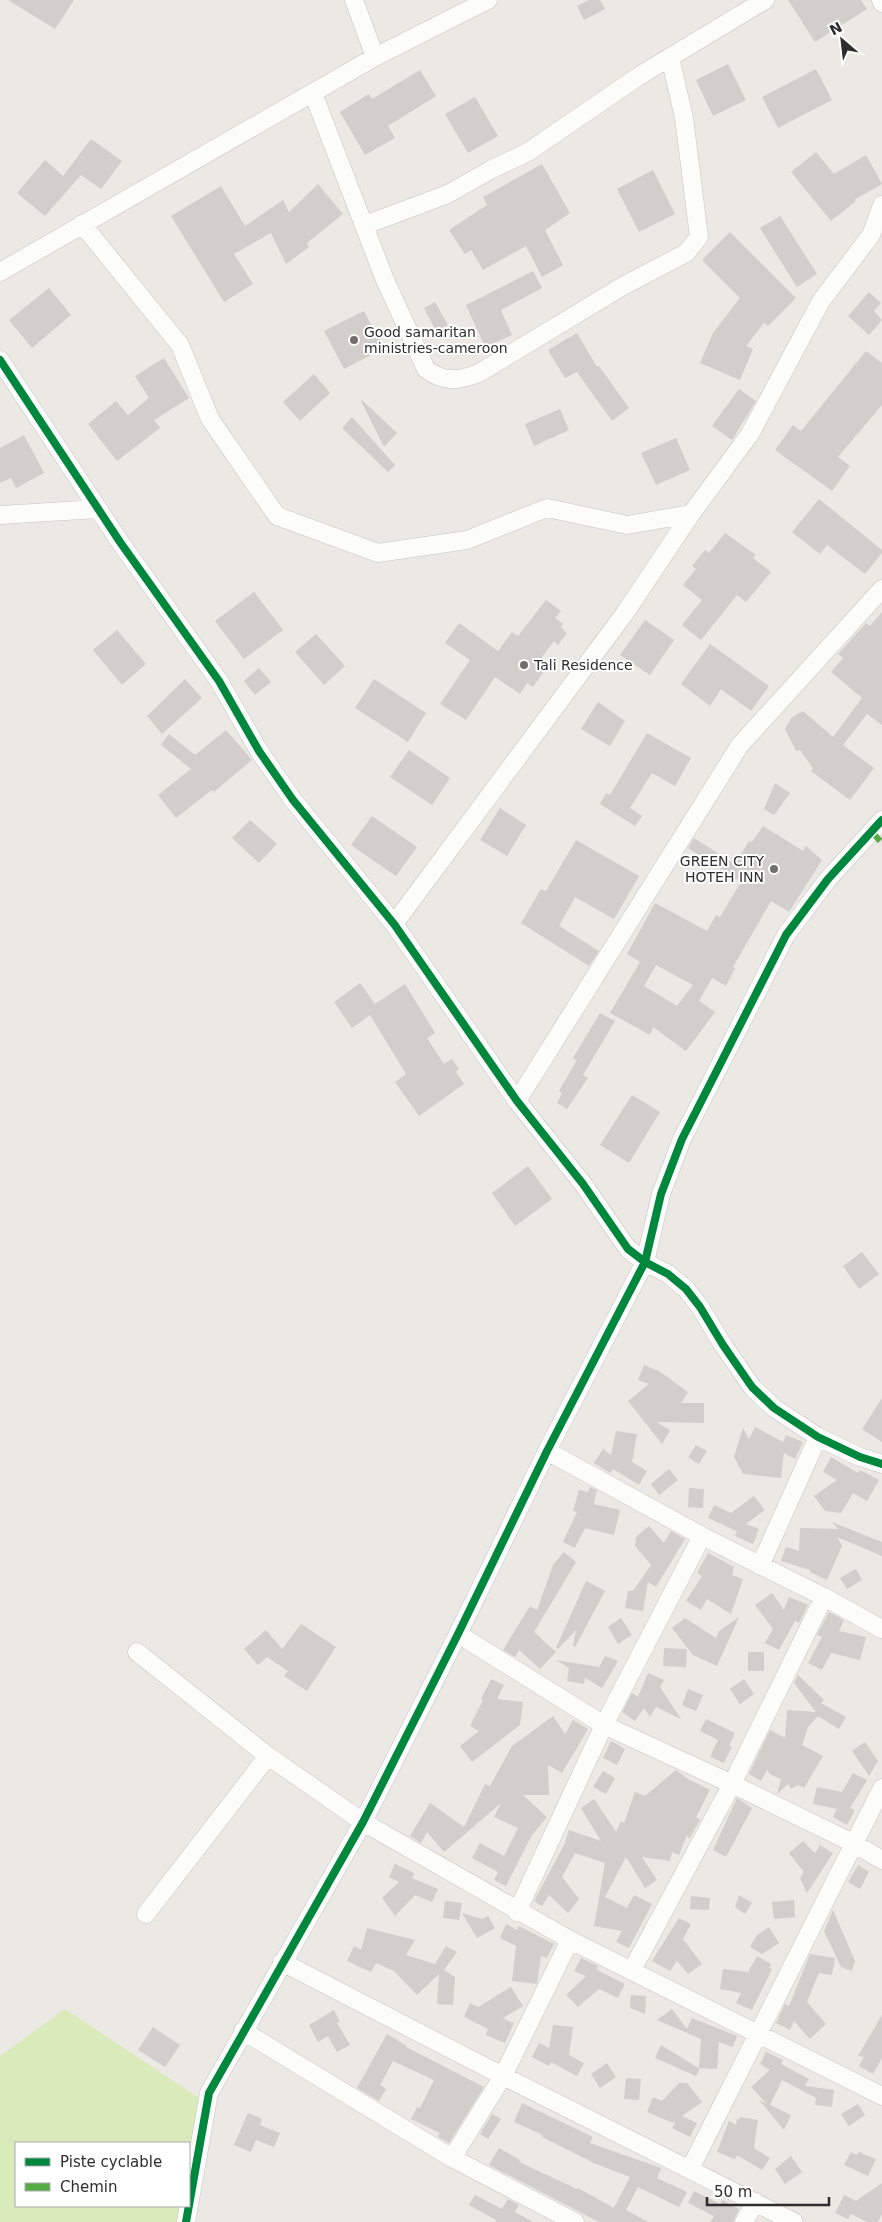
<svg xmlns="http://www.w3.org/2000/svg" width="882" height="2222" font-family="'DejaVu Sans',sans-serif">
<style>
.pitch{fill:#d9eabb}
.building{fill:#d1cecb;fill-rule:evenodd}
.lines{fill:none;stroke-linecap:round;stroke-linejoin:round}
.street-casing{stroke:#c5c4c5;stroke-width:19}
.street{stroke:#fcfcfb;stroke-width:18}
.quiet{stroke:#54ab44;stroke-width:6;stroke-dasharray:12 6;stroke-linecap:butt}
.cycleway-casing{stroke:#fff;stroke-width:11}
.cycleway{stroke:#00873e;stroke-width:8}
.poi-dot{fill:#706f6e;stroke:#fff;stroke-width:2}
.labels{text-anchor:middle;stroke-width:4;stroke-linejoin:round;paint-order:stroke}
.poi-label{font-size:14px;fill:#2e2e2e;stroke:#fff;text-anchor:start}
</style>
<rect width="100%" height="100%" fill="#ece8e4"/>
<path class="pitch" d="M65,2009l143,95 -19,89v-50h-173v63h170l-4,16h-182v-166z"/>
<path class="building" d="M8,0h66l-19,29z
M589,0h11l5,9 -21,11 -7,-14z
M788,0h73l6,9 -52,33z
M728,64l18,36 -33,16 -17,-36z
M816,69l16,31 -54,28 -16,-31z
M420,70l16,26 -48,30 7,12 -30,17 -25,-43 29,-18 3,5z
M475,97l23,39 -30,17 -23,-39z
M91,139l31,22 -21,28 -20,-14 -36,41 -28,-23 28,-33 18,16z
M816,152l18,22 32,-19 16,29 -28,16 2,1 -25,20 -40,-49z
M542,164l28,49 -25,17 18,35 -21,12 -16,-31 -43,24 -12,-20 -6,4 -16,-24 38,-25 -4,-8z
M653,170l22,44 -36,18 -22,-43z
M318,184l25,30 -36,29 2,4 -23,17 -15,-31 -37,21 19,30 -29,18 -53,-86 50,-30 24,40 38,-26 6,12z
M780,216l37,58 -20,13 -37,-59z
M730,232l66,66 -28,28 -4,-3 -18,23 7,3 -13,31 -40,-17 13,-30 27,-35 -38,-38z
M533,271l9,17 -41,22 11,25 -27,12 -19,-42z
M49,288l22,27 -39,33 -23,-28z
M869,292l12,11 -7,8 8,9 -13,15 -21,-19z
M435,302l13,23 -12,6 -12,-23z
M364,311l19,38 -39,20 -20,-38z
M577,333l20,34 2,-1 30,42 -17,13 -35,-49 -12,6 -17,-28z
M866,351l16,12v42l-44,52 12,9 -18,25 -57,-41 18,-25 8,6z
M164,358l25,40 -35,22 6,8 -43,33 -29,-37 28,-23 12,14 21,-17 -14,-22z
M314,374l16,19 -30,28 -17,-19z
M739,389l17,12 -24,39 -20,-14z
M362,400l35,33 -13,14 -23,-46z
M560,409l9,21 -35,16 -9,-22z
M352,417l43,48 -7,7 -46,-44z
M24,435l20,38 -28,15 -5,-10 -11,5v-35z
M676,438l14,32 -34,15 -15,-32z
M819,499l63,51v3l-17,21 -38,-29 -7,9 -28,-22z
M725,533l31,22 -3,3 18,14 -25,30 -9,-7 -36,45 -19,-15 20,-25 -19,-15 13,-16 -4,-3 13,-16 4,3z
M254,592l29,38 -39,29 -29,-38z
M546,600l15,11 -6,7 8,6 -2,3 6,6 -9,12 -4,-4 -15,20 8,6 -14,20 -6,-4 -7,11 -25,-17 -29,43 -26,-16 30,-44 -25,-17 14,-20 39,28 14,-19 6,4z
M882,612v113l-15,-11 -24,31 31,23 -24,32 -39,-29 2,-3 -13,-18 -4,1 -11,-22 6,-11 12,-7 30,26 29,-39 -31,-26 12,-14 -5,-4 28,-31 4,3z
M645,620l29,20 -24,35 -30,-20z
M117,630l29,34 -24,21 -29,-35z
M316,634l29,32 -21,19 -29,-33z
M710,644l59,42 -18,25 -30,-22 -11,17 -29,-22z
M259,668l12,14 -16,13 -11,-14z
M185,679l17,19 -40,36 -15,-18z
M374,679l52,34 -18,29 -53,-34z
M598,702l27,19 -15,25 -29,-17z
M226,730l26,30 -38,32 -2,-2 -36,28 -18,-23 33,-26 -30,-24 8,-11 26,21z
M647,733l44,25 -16,28 -23,-13 -22,35 12,8 -7,10 -35,-22 6,-11 4,2z
M409,750l41,28 -18,27 -42,-28z
M775,783l15,10 -16,22 -10,-6z
M500,808l26,17 -19,31 -27,-16z
M372,816l45,31 -21,29 -45,-31z
M250,820l27,24 -18,19 -27,-25z
M763,826l40,25 3,-5 16,14 -33,52 -18,-11 -38,66 2,1 -9,18 -14,-8 -13,23 16,11 -29,39 -33,-24 -3,8 -40,-22 30,-51 -13,-8 28,-51 52,28 9,-16 4,2 21,-35 -53,-34 6,-10 41,26 14,-23 3,1zM656,965l37,20 -16,21 -33,-20z
M576,840l63,36 -25,43 -39,-22 -16,29 40,25 -10,15 -68,-43 20,-34 5,2z
M360,983l15,21 30,-20 30,49 -8,5 17,26 8,-5 7,10 -3,3 8,12 -45,32 -24,-34 11,-8 -36,-59 -18,13 -18,-26z
M600,1013l15,8 -32,54 5,3 -21,31 -10,-6 5,-10 -3,-2 18,-31 -4,-2z
M632,1095l28,17 -31,51 -29,-18z
M528,1166l24,33 -37,27 -23,-33z
M862,1252l17,22 -20,15 -16,-23z
M644,1365l15,6 29,21 -7,11h23v20l-48,-1 14,8 -8,14 -34,-43 21,-17 -11,-4z
M882,1398v44l-20,-13z
M755,1427l28,15 3,-7 17,7 -8,17 -11,-6 -3,25 -38,-4 -9,-17 9,-29 6,11z
M616,1431l21,3 -5,28 15,9 -8,14 -26,-16 -3,4 -16,-10 9,-14 8,6z
M696,1445l11,6 -8,13 -11,-7z
M831,1457l27,16 2,-3 19,10 -12,21 -14,-8 -12,20 -16,-2 -11,-15 23,-16 -14,-8z
M669,1469l9,11 -19,15 -8,-11z
M590,1487l7,3 -3,14 26,6 -6,25 -29,-7 -10,20 -12,-6 14,-30 -4,-1 6,-21 9,2z
M689,1488l15,1 -1,19 -15,-1z
M754,1496l11,14 -19,14 13,5 -6,15 -18,-8 2,-5 -29,-13 6,-13 17,8z
M832,1522l50,20v14l-45,-19 5,9 -15,34 -17,-8v-2l-29,-9 5,-14 13,4 1,-23 38,1z
M649,1526l15,17 7,-12 14,8 -29,48 -8,-5 -5,29 -18,-3 3,-17h5l18,-26 -16,-19 1,-9z
M564,1552l12,10 -42,70 22,20 -16,17 -21,-19 -4,7 -12,-7 27,-44 7,4 16,-45z
M708,1553l26,14 -2,8 11,4 -12,35 -24,-15 -6,11 -15,-9 16,-25 -5,-3z
M856,1569l6,11 -15,9 -7,-11z
M586,1581l19,10 -30,56 -2,-1 3,-16 -18,19 -2,-1z
M772,1593l12,17 5,-13 19,8 -9,18 -4,-2 -16,29 -14,-7 8,-14 -18,-24z
M829,1612l15,8 -5,11 27,6 -6,23 -29,-7 -9,17 -14,-7 14,-26 -5,-2z
M739,1617l-22,49 -24,-11 -21,-27 13,-10 31,20 3,-7z
M621,1618l11,17 -14,9 -10,-17z
M301,1624l35,23 -29,44 -23,-15 4,-5 -21,-14 -9,8 -14,-16 22,-19 16,19z
M664,1648l23,1 -1,18 -23,-1z
M748,1652h16v19h-16z
M605,1656l13,5 -16,27 -17,-10 -1,6 -17,-3 2,-13 -13,-8 43,7z
M648,1673l16,7 -4,7 21,32 -25,-12 -6,10 -6,-9 -9,13 -13,-9 10,-19 6,4z
M798,1675l26,25 -3,3 25,14 -7,12 -21,-13 -10,11 -6,18 21,11 -19,32 -6,-3 -7,4 -3,-5 -11,10 4,-15 -10,-4 -4,-5 -6,11 -12,-7 21,-44 15,8 2,-28 29,2 -22,-29z
M491,1679l13,6 -7,14 26,3 -3,23 -48,37 -12,-16 19,-15 -9,-5 13,-26 -2,-1z
M744,1679l10,15 -14,10 -10,-15z
M688,1689l15,6 -7,16 -14,-6z
M553,1716l12,18 8,-14 15,9 -26,44 -14,-8 1,30h-26l24,22 -15,18 -26,51 -12,-6 4,-8 -26,-14 8,-15 24,13 14,-28 -24,-11 7,-14 -57,49 -17,-20 -6,11 -11,-7 20,-33 34,24 21,-43 5,2 22,-40z
M706,1719l29,14 -6,13 3,1 -8,16 -14,-6 8,-17 -18,-9z
M611,1741l14,8 -8,16 -14,-7z
M865,1742l13,19 -9,15 -17,-25z
M676,1770l12,9 22,11 -14,27 4,3 -11,19 -2,-4 -8,20 -7,-3 -2,9 -28,-4 15,23 -12,8 -19,-31 -21,40 22,11 7,-13 18,9 -23,44 -13,-6 6,-11 -28,-5 11,-63 -30,-10 -13,24 17,22 -11,14 -19,-18 -7,11 -8,-5 30,-56 5,-15 32,11 -20,-33 13,-9 22,33 5,-11 3,2 11,-31 10,4z
M603,1771l12,7 -9,16 -13,-7z
M853,1773l14,7 -17,28 5,2 -8,15 -14,-8 4,-8 -24,-5 4,-17 25,5z
M737,1798l15,10 -26,49 -13,-7z
M803,1841l12,12 5,-8 13,8 -26,40 -7,-15 4,-6 -15,-19z
M395,1864l19,9 -2,5 26,11 -6,13 -17,-7 -20,21 -13,-18 17,-16 -10,-5z
M858,1865l11,7 -9,17 -12,-7z
M739,1895l13,8 -7,11 -10,-7z
M691,1896l19,2 -1,12 -19,-1z
M794,1900l1,17 -21,2 -2,-17z
M445,1901l17,2 -3,17 -16,-2z
M833,1910l22,51 -3,10 -11,-4 -17,-36z
M462,1913l20,6 6,-3 7,12 -18,10z
M679,1918l12,6 -8,15 19,25 -14,10 -11,-13 -7,10 -18,-10z
M506,1924l11,6 2,-4 35,18 -7,14 -6,-2 -4,28 -25,-3 4,-35 -16,-8z
M769,1927l10,16 -17,11 -12,-7 7,-12z
M367,1928l48,12 -9,15 29,9 11,-18 11,6 -13,18 11,7 -2,28 -16,-1 2,-30 -22,21 -23,-24 -18,-8 -5,9 -24,-11 7,-15 7,4z
M810,1954l25,4 -3,17 -13,-2 -12,29 19,22 -16,15 -16,-18 -4,9 -14,-7 9,-19 4,2z
M757,1956l14,8 -2,4 3,1 -20,41 -16,-7 5,-10 -21,-4 3,-20 25,3z
M581,1958l17,8 -1,4 28,14 -7,14 -19,-9 -21,18 -12,-12 20,-19 -12,-5z
M511,1987l12,19 -20,12 11,5 -9,20 -19,-8 2,-6 -24,-12 6,-14 8,4z
M631,1995l15,1 -1,18 -15,-6z
M672,2009l15,20 5,-11 45,18 -4,11 -14,-5 -2,27 -18,-1 2,-29 -44,-19z
M334,2010l6,12 -3,1 13,22 -13,7 -9,-16 -10,6 -9,-17z
M882,2015v43l-9,16 -14,-8 5,-9 -6,-1z
M553,2025l20,2 -4,28 15,8 -7,13 -26,-14 -2,4 -17,-9 7,-14 10,5z
M153,2027l27,18 -15,22 -27,-17z
M387,2034l20,12 -1,1 78,40 -35,56 -11,-6 2,-4 -29,-14 6,-12 3,1 14,-28 -41,-19 -13,24 6,4 -7,12 -22,-13z
M661,2045l39,24 -4,7 -41,-18z
M766,2052l17,8 -2,4 28,15 -4,7 29,4 -2,17 -17,-2 1,-7 -34,-18 -12,25 21,10 -7,15 -25,-30 8,4 -16,-17 19,-17 -10,-6z
M607,2063l9,14 -16,11 -9,-14z
M626,2078l15,1 -2,21 -15,-1z
M679,2083h8l15,19 -20,14 15,7 -7,14 -18,-9 4,-7 -3,2 -26,-11 6,-15 9,4z
M522,2103l71,34 -3,6 71,25 -4,10 30,14 -8,15 -41,-20 -12,23 22,12h-49l-110,-57 10,-17 21,12 -1,2 58,27 1,-1 36,20 16,-31 -36,-14 -52,-26 1,-2 -29,-13z
M858,2104l7,11 -16,11 -8,-12z
M248,2113l14,6 -2,6 20,8 -6,14 -18,-7 -5,12 -17,-7z
M492,2114l9,5 -13,20 -8,-5z
M740,2117l18,3 -4,28 16,10 -8,12 -25,-15 -2,4 -18,-7 12,-31 7,4 1,-6 2,1z
M851,2152l6,3 2,-3 17,7 -8,17 -24,-11z
M791,2156l11,16 -17,12 -10,-15z
M882,2183v31l-4,8h-11l-16,-8 -3,5 -13,-6 9,-18 12,6z
M694,2191l26,13 2,-4 17,9 -6,13h-23l4,-6 -26,-13z
M475,2195l27,14 6,-10 11,6 -4,7 18,10h-38l1,-2 -27,-15z"/>
<g class="lines">
<defs>
<path id="street" d="M354,0l21,57
M881,0l1,3
M313,93l72,187 41,89c18,14 33,12 53,4l144,-87 63,-33 13,-16 -15,-119 -14,-61
M82,224l98,121 30,74 67,97 101,37 89,-13 80,-32 80,17 64,-11
M365,225l83,-31 44,-25 36,-17 111,-76 126,-76
M0,272l375,-215 113,-57
M0,360l120,182 99,139 40,70 34,49 101,124 123,177 66,83 45,65 17,13 23,12 18,15 14,18 23,38 29,42 22,21 44,29 42,20 22,7
M0,515l98,-6
M394,924l231,-311 66,-99 59,-80 71,-133 50,-66 11,-30
M517,1101l223,-356 142,-156
M547,1451l155,85 122,61 58,32
M760,1566l58,-129
M458,1634l146,91 128,59 121,59 29,17
M137,1652l131,104 95,66 207,118 312,156
M517,1912l87,-187 98,-189
M146,1914l122,-158
M282,1962l221,114 291,146
M632,1970l100,-186 92,-187
M243,2031l209,127 123,64
M452,2158l51,-82 67,-136
M690,2169l192,-381
M186,2222l23,-129 154,-271 95,-188 89,-183 98,-189 16,-68 21,-55 104,-204 42,-56 54,-59
M744,2222l11,-20"/>
</defs>
<use href="#street" class="street-casing"/>
<use href="#street" class="street"/>
<path class="quiet" d="M872,832l10,11"/>
<defs>
<path id="cycleway" d="M0,360l120,182 99,139 40,70 34,49 101,124 123,177 66,83 45,65 17,13 23,12 18,15 14,18 23,38 29,42 22,21 44,29 42,20 22,7
M186,2222l23,-129 154,-271 95,-188 89,-183 98,-189 16,-68 21,-55 104,-204 42,-56 54,-59"/>
</defs>
<use href="#cycleway" class="cycleway-casing"/>
<use href="#cycleway" class="cycleway"/>
</g>
<g class="poi-dot">
<circle cx="354" cy="340" r="5"/>
<circle cx="524" cy="665" r="5"/>
<circle cx="774" cy="869" r="5"/>
</g>
<g class="labels">
<g class="poi-label">
<text x="364" y="337">Good samaritan<tspan x="364" dy="16">ministries-cameroon</tspan></text>
<text x="534" y="670">Tali Residence</text>
<text x="764" y="866" text-anchor="end">GREEN CITY<tspan x="764" dy="16">HOTEH INN</tspan></text>
</g>
</g>
<rect x="15" y="2142" width="175" height="65" fill="#ffffff" stroke="#ababab"/>
<rect x="25" y="2158" width="25" height="8" fill="#00873e" stroke="#ababab"/>
<text x="60" y="2167" font-size="15" fill="#2e2e2e">Piste cyclable</text>
<rect x="25" y="2183" width="25" height="8" fill="#54ab44" stroke="#ababab"/>
<text x="60" y="2192" font-size="15" fill="#2e2e2e">Chemin</text>
<g transform="translate(842 40) rotate(332)" stroke="#ffffff" stroke-width="4" paint-order="stroke">
<path d="M0-4L9 19L0 12L-9 19Z" fill="#2e2e2e"/>
<text y="-8" font-size="14" font-weight="bold" text-anchor="middle" fill="#2e2e2e">N</text>
</g>
<path d="M707 2197v8h122v-8" fill="none" stroke="#2e2e2e" stroke-width="2.5"/>
<text x="714" y="2197" font-size="15" fill="#2e2e2e" stroke="#ffffff" stroke-width="4" paint-order="stroke">50 m</text>
</svg>
